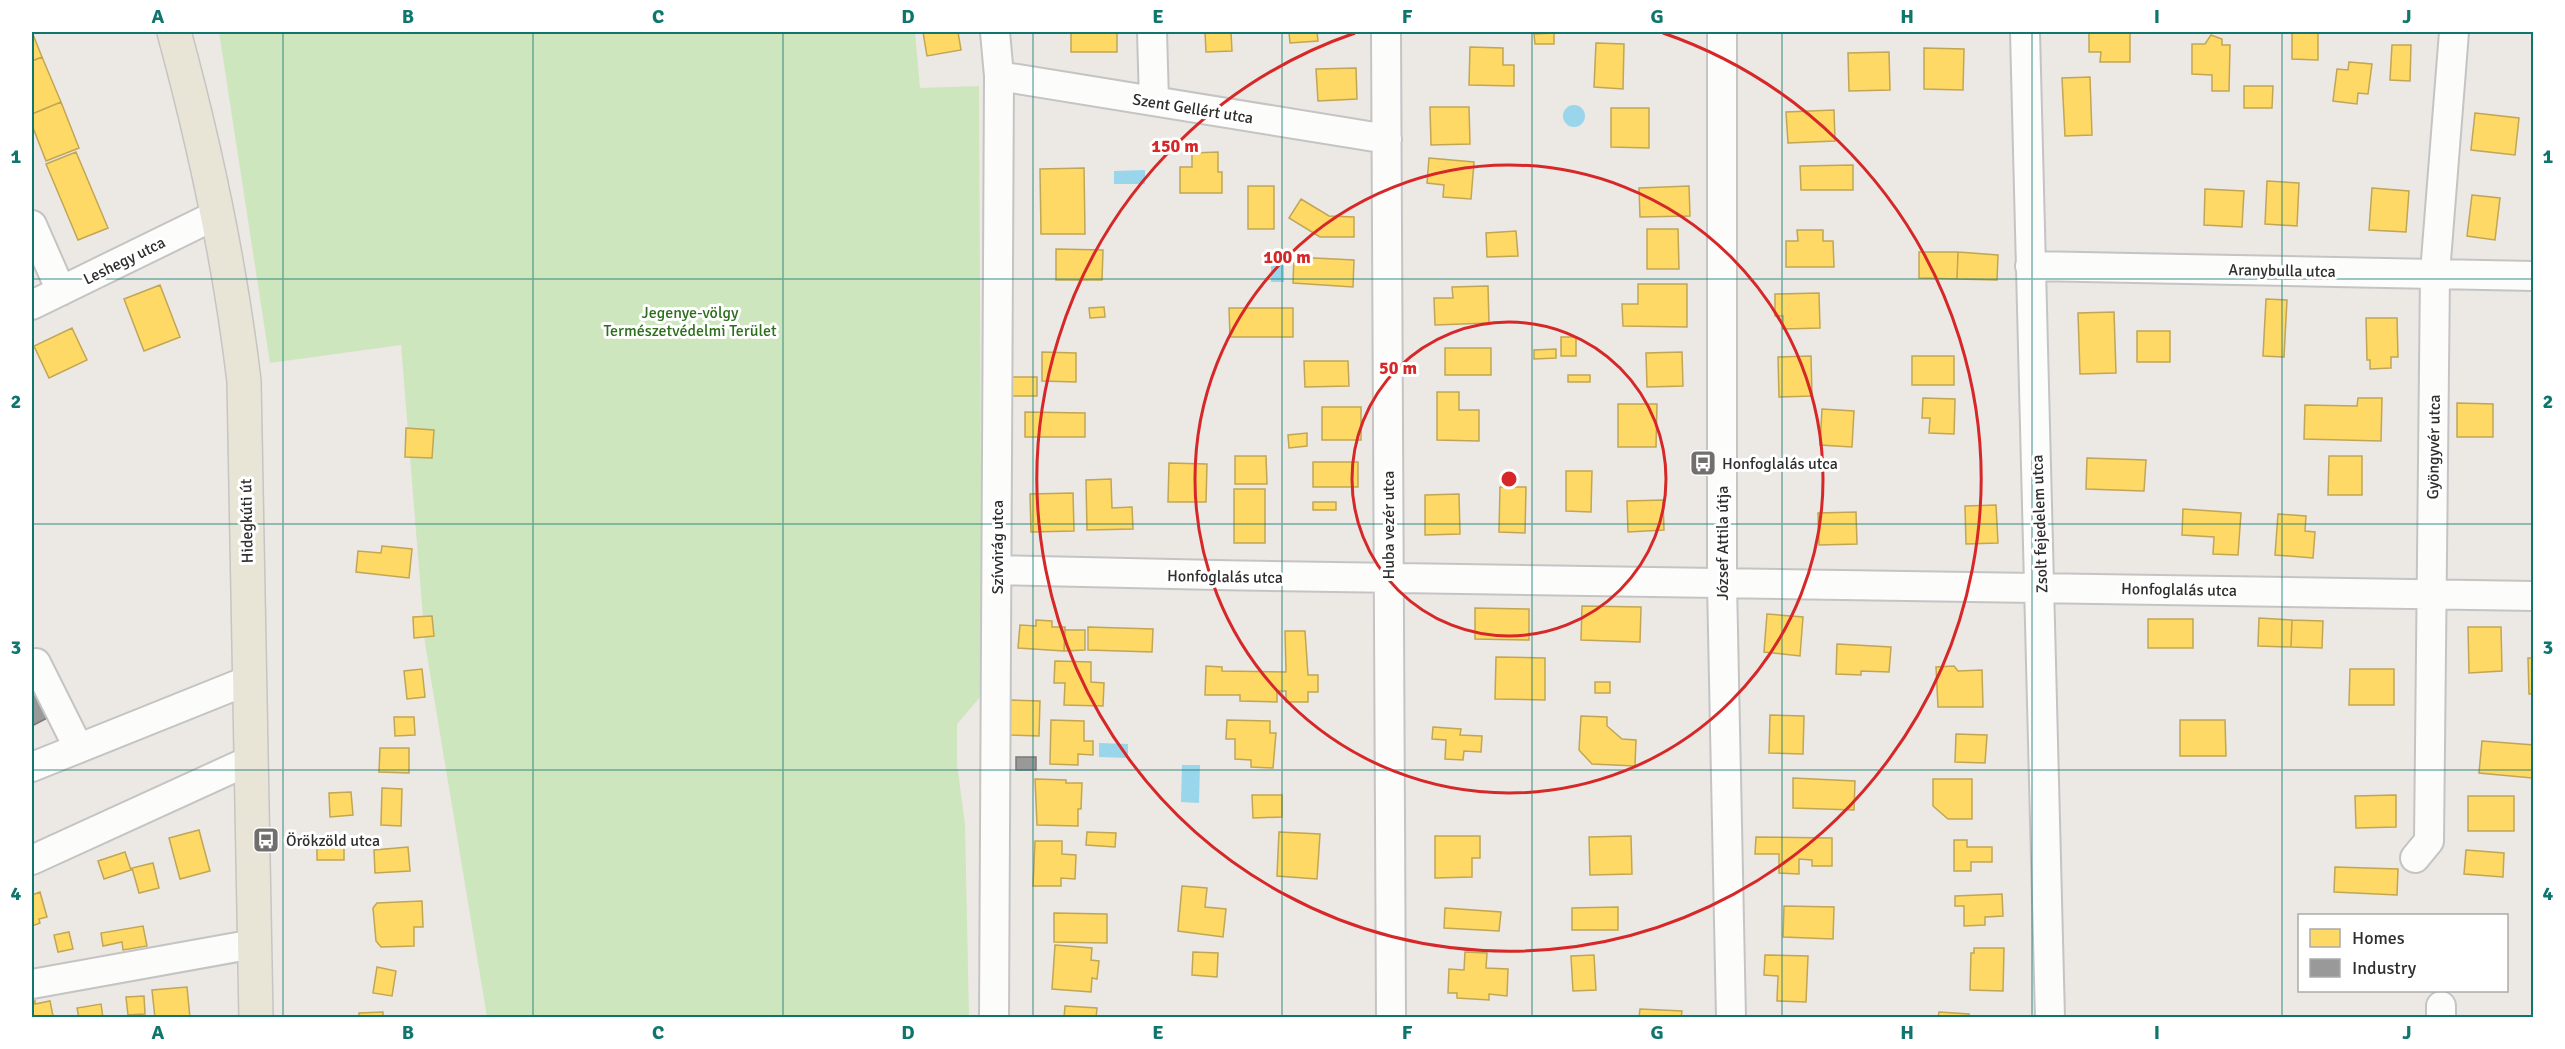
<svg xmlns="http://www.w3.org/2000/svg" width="2565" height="1049" font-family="Signika,sans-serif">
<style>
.green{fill:#cee6be}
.water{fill:#99d6ec}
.homes{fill:#ffd966;stroke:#c0a655;stroke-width:1.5}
.industry{fill:#999;stroke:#797979;stroke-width:1.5}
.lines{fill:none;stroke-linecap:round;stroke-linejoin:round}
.minor-casing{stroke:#c5c4c5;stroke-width:32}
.major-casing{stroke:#c6c5c4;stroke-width:36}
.minor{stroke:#fcfcfb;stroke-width:28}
.major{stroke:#e8e4d6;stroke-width:33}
.grid{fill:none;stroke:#0f766e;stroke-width:1.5;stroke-opacity:0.55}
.ring{fill:none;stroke:#d62828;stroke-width:3}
.labels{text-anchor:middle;stroke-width:6;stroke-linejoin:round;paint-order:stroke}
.street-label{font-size:16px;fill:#2e2e2e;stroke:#fff}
.park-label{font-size:16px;fill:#2c6e1b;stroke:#fff}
.poi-label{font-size:16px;fill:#2e2e2e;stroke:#fff;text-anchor:start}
.centre{fill:#d62828;stroke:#fff;stroke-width:3}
.ring-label{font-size:18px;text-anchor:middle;font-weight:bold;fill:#d62828;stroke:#fff;stroke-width:6;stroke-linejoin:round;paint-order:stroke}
.neatline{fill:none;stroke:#0f766e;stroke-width:2}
.grid-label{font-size:20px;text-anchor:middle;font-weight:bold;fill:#0f766e}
</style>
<rect width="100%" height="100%" fill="#ece8e4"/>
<path class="green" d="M219,32h696l5,56 59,-2 3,609 -25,29v40l8,60 4,193h-482l-62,-374 -24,-298 -131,18z"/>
<path class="water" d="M1563 116a11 11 0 1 1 22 0a11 11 0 1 1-22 0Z
M1145,170v14h-31v-13z
M1271,255h13v27h-13z
M1099,743l29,1v14l-29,-1z
M1182,765h18l-1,38 -18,-1z"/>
<path class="homes" d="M32,32l10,25 -10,4z
M923,32h35l3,18 -34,6z
M1071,32h46v20h-46z
M1205,32h26l1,19 -26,1z
M1289,32h28l1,9 -28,2z
M2089,32h41v30h-30l1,-10h-12z
M2292,32h26v28l-26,-1z
M1554,33v11h-19l-1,-10z
M2211,35l11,4v6h8l-1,46h-17v-16l-20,-1v-30h13z
M1596,43l28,1 -1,45 -29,-2z
M2392,45h19l-1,36 -20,-1z
M1470,47l33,1v17h11v21l-45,-1z
M1924,48l40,1 -1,41 -39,-1z
M1889,52l1,38 -41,1 -1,-38z
M42,57l19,45 -29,12v-53z
M2349,62l23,2 -4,30 -10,-1 -1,11 -24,-3 4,-32 11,1z
M1356,68l1,31 -39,2 -2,-32z
M2090,77l2,58 -27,1 -3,-58z
M2244,86h29l-1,22h-28z
M61,102l18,46 -33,13 -14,-36v-11z
M1430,107h39l1,37 -39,1z
M1611,108h38v40l-38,-1z
M1834,110l1,31 -47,2 -2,-31z
M2475,113l44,5 -4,37 -44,-5z
M76,152l32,76 -30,12 -32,-76z
M1218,152v20h4v21h-42v-26h12v-14z
M1429,158l45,4 -3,37 -28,-2 1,-12 -17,-2z
M1853,165v25h-52l-1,-24z
M1084,168l1,66h-44l-1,-65z
M2267,181l32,2 -2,43 -32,-2z
M1248,186h26v43h-26z
M1689,186l1,30 -50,1 -1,-29z
M2372,188l37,3 -3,41 -37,-2z
M2205,189l39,2 -2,36 -38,-2z
M2472,195l28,3 -5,42 -28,-4z
M1301,199l28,17 25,1v20h-34l-31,-19z
M1647,229h31l1,40h-32z
M1797,230h26v11h10l1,26h-48v-26h12z
M1516,231l2,25 -31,1 -1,-24z
M1056,249l47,1 -1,30h-46z
M1919,252h39l-1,27 -38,-1z
M1958,252l40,3 -1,25 -40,-1z
M1294,257l60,3 -1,27 -60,-4z
M1638,284h49v43l-64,-1 -1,-22h16z
M160,285l20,52 -36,14 -20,-52z
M1488,286l1,37 -54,2 -1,-27h19l-1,-11z
M1819,293l1,35 -37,1v-13h-8v-22z
M2266,299l21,1 -3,57 -21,-1z
M1104,307l1,10 -15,1 -1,-10z
M1229,308h64v29h-63z
M2114,312l2,61 -36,1 -2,-61z
M2366,318h31l1,39h-7v11l-21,1v-9h-3z
M72,328l15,32 -38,18 -15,-32z
M2137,331h33v31h-33z
M1561,337h15v19h-15z
M1445,348h46v27h-46z
M1556,349v9l-22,1v-9z
M1042,352l34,1v29l-34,-1z
M1682,352l1,34 -36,1 -1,-34z
M1811,356l1,40 -33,1 -1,-40z
M1912,356h42v29h-42z
M1304,361h44l1,25 -44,1z
M1568,375h22v7h-22z
M1003,377h34v19h-33z
M1437,392h22v18h20v31l-42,-1z
M1923,398l32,1 -1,35 -25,-1 1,-15h-8z
M2358,398h24l-1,43 -77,-2 1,-34 52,1z
M2457,403l36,1v33h-36z
M1618,404h39l-1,43h-38z
M1322,407h39v33h-39z
M1822,409l32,2 -2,36 -32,-2z
M1025,412l60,1v24h-60z
M406,428l28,2 -2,28 -27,-1z
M1307,433v13l-18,2 -1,-13z
M1235,456h31l1,28h-32z
M2329,456h33v39h-34z
M2087,458l59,2 -2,31 -58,-2z
M1313,462h45v25h-45z
M1169,463l38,1 -1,38h-38z
M1566,471h26l-1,41 -25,-1z
M1111,479l1,29 20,-1 1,22 -46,1 -1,-50z
M1500,487h26l-1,46 -26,-1z
M1234,489h31v54h-31z
M1073,493l1,38 -43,1 -1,-38z
M1459,494l1,40 -35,1v-40z
M1663,500l1,30 -36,2 -1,-31z
M1313,502h23v8h-23z
M1996,505l2,38 -32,1 -1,-38z
M2183,509l58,4 -3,42 -25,-1 1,-17 -32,-2z
M1856,512l1,32 -38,1 -1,-32z
M2278,514l28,2 -1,15 10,1 -2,26 -38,-3z
M382,546l30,3 -3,29 -53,-6 2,-21 23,2z
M1582,606l59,1 -1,35 -59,-2z
M1475,608l54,1v31l-54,-1z
M1767,614l36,3 -3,39 -36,-4z
M432,616l2,20 -20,2 -1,-21z
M2259,618l33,2 -1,27 -33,-1z
M2148,619h45v29h-45z
M1036,620l16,1v6h13l-1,24 -46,-3 2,-23 16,1z
M2292,620l31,1 -1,27 -31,-1z
M1088,627l65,2 -1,23 -64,-2z
M2468,627h33l1,44 -33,2z
M1065,630h20v20l-21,1z
M1285,631h20l3,44h10v17h-10v10h-22v-11h-9v11l-37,-1v-6h-35l1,-29 16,1v4l64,1z
M1837,644l54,3 -2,25 -28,-1v4l-25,-1z
M1496,657l49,1v42l-50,-1z
M2528,658h6v36h-5z
M1055,661l36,1v20l13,1 -1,23 -39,-1 1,-22h-11z
M1954,666l4,5 24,-1 1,37h-45l-2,-40z
M422,669l3,28 -18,2 -3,-28z
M2350,669h44v36h-45z
M1595,682h15v11h-15z
M1010,700l30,1 -1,35 -30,-1z
M1770,715l34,1 -1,38 -34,-1z
M1581,716l26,1v9l15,13 14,1 -1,26 -43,-2 -13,-14z
M394,717h20l1,18 -20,1z
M1051,720l33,1v20h9v14l-15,-1v11l-28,-1z
M1227,720l43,1v12h6l-3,35 -22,-1v-7l-16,-1v-20h-9z
M2180,720h45l1,36h-46z
M1433,727l28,2 -1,6 22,1 -1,16 -17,-1 -1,9 -18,-1 1,-19 -14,-1z
M1956,734l31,1 -2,28 -30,-1z
M2482,741l52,4 -2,33 -53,-5z
M380,748h29v25l-30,-1z
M1793,778l62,3 -1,29 -61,-2z
M1035,779l31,1v3h16l-1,26h-3v17l-41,-1z
M1933,779h39v40h-24l-15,-13z
M382,788l20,1 -1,37 -20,-1z
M351,792l2,23 -23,2 -1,-24z
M1252,795h30v22l-29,1z
M2396,795v32l-40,1 -1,-32z
M2468,796h46v35h-46z
M199,830l11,41 -30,8 -11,-41z
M1087,832l29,1 -1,14 -29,-2z
M1279,832l41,2 -3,45 -40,-3z
M1435,836h45v22h-8v19l-37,1z
M1631,836l1,38 -42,1 -1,-38z
M1756,837l76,1v28h-20v-6l-13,-1v15l-20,-1v-19h-24z
M1954,840h13v7h25v15h-21v9h-17z
M1035,841h27v13l14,1 -1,24 -14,-1v8h-28z
M317,843h27v17h-27z
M408,847l2,24 -35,2 -1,-23z
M2466,850l38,3 -1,24 -39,-3z
M125,852l6,18 -27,9 -6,-18z
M153,863l6,25 -20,5 -7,-25z
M2335,867l63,2 -1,26 -63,-3z
M1182,886l25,2 -2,19 21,2 -3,28 -45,-6z
M40,892l7,25 -8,2 1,4 -8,3v-31z
M2002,894l1,22 -18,1v8l-21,1v-20h-9v-10z
M422,901l1,26h-9v19l-33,1 -5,-6 -3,-33 4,-5z
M1784,906l50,1 -1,32 -50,-2z
M1618,907v23h-46v-22z
M1445,908l56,4 -2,19 -55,-3z
M1054,913l53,1v29l-53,-1z
M143,926l4,20 -24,4 -1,-8 -19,4 -2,-13z
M69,932l4,17 -15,3 -4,-17z
M1055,945l37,3 -1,12 8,1 -2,18 -5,-1 -1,14 -39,-3z
M1974,948h30l-1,43 -33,-1 1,-37h3z
M1193,952l25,1 -1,24 -25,-2z
M1465,952l22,1 -1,15 22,1 -1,27 -18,-2v6l-32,-2v-5h-9l1,-24 15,1z
M1594,955l2,35 -23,1 -2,-35z
M1765,955l43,1 -2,46 -29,-1 1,-25 -14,-1z
M377,967l19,4 -4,25 -19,-3z
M187,987l3,31h-35l-3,-28z
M144,996l1,18 -17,1 -2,-18z
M35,1001v3l15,-3 3,15 -21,2v-16z
M101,1004l2,14h-24l-2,-10z
M1065,1006l32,2 -1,10h-32z
M1640,1009l42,2 -1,7h-42z
M383,1012v6h-24v-5z
M1939,1012l30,2v4h-31z"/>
<path class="industry" d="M32,681l21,34 -21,11z
M1016,757h20v13h-20z"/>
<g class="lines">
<defs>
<path id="minor" d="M1152,32l2,69
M1386,32l5,986
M1722,32v551l9,435
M2025,32l25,986
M999,76l388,63
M32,225l29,66
M2030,266l504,10
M32,305l184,-90
M997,570c512,13 1024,16 1537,26
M36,663l42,84
M32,767l217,-87
M2415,858l14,-17 6,-568 19,-241
M32,860l219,-100
M32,984l222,-40
M994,1018l5,-942 -4,-44
M2441,1018v-12"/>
<path id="major" d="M174,32c31,114 56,231 70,349l12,637"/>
</defs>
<use href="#minor" class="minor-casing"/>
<use href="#major" class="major-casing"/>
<use href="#minor" class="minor"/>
<use href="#major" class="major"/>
</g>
<path class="grid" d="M283,32v986M533,32v986M783,32v986M1033,32v986M1282,32v986M1532,32v986M1782,32v986M2032,32v986M2282,32v986M32,279h2502M32,524h2502M32,770h2502"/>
<g class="ring">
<circle cx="1509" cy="479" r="157"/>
<circle cx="1509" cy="479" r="314"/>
<path d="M1663 33A472 472 0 1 1 1355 33"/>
</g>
<defs>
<symbol id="bus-square" viewBox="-11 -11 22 22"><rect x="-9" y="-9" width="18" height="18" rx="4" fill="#706f6e" stroke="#fff"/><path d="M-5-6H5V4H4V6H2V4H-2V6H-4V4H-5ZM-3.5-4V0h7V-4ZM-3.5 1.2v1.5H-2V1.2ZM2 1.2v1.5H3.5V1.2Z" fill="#fff"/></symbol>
</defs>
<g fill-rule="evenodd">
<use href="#bus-square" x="1688" y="448" width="30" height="30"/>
<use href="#bus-square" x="251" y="825" width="30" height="30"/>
</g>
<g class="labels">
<g class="street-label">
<text transform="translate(1193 108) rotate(9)" y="6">Szent Gellért utca</text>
<text transform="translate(124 260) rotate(-26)" y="6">Leshegy utca</text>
<text transform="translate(2282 270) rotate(1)" y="6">Aranybulla utca</text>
<text transform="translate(2433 447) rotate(-89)" y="6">Gyöngyvér utca</text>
<text transform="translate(246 521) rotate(-91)" y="6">Hidegkúti út</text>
<text transform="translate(2039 524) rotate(-92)" y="6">Zsolt fejedelem utca</text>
<text transform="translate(1388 525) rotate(-90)" y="6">Huba vezér utca</text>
<text transform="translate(1722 543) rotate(-90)" y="6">József Attila útja</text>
<text transform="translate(997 547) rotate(-90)" y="6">Szívvirág utca</text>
<text transform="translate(1225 576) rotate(1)" y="6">Honfoglalás utca</text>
<text transform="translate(2179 589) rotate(1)" y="6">Honfoglalás utca</text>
</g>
<g class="park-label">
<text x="690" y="318">Jegenye-völgy<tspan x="690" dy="18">Természetvédelmi Terület</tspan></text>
</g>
<g class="poi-label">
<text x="1722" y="469">Honfoglalás utca</text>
<text x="286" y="846">Örökzöld utca</text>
</g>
</g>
<circle cx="1509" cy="479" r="9" class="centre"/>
<g class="ring-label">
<text x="1175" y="152">150 m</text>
<text x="1287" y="263">100 m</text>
<text x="1398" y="374">50 m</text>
</g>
<rect width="2565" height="1049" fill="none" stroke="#ffffff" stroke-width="66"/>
<rect x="2298" y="914" width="210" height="78" fill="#ffffff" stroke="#ababab" stroke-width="1.5"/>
<rect x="2310" y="929" width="30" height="18" fill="#ffd966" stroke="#ababab" stroke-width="1.5"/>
<text x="2352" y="944" font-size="18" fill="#2e2e2e">Homes</text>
<rect x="2310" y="959" width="30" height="18" fill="#999999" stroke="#ababab" stroke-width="1.5"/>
<text x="2352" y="974" font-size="18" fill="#2e2e2e">Industry</text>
<rect x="33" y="33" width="2499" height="983" class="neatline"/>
<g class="grid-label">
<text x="158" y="23">A</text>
<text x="408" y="23">B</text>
<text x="658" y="23">C</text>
<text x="908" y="23">D</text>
<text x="1158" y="23">E</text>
<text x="1407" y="23">F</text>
<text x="1657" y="23">G</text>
<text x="1907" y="23">H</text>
<text x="2157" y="23">I</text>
<text x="2407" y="23">J</text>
<text x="16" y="163">1</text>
<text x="2548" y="163">1</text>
<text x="16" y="408">2</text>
<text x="2548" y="408">2</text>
<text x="16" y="654">3</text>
<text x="2548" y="654">3</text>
<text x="16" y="900">4</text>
<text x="2548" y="900">4</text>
<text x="158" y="1039">A</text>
<text x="408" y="1039">B</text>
<text x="658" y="1039">C</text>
<text x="908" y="1039">D</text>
<text x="1158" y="1039">E</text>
<text x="1407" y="1039">F</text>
<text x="1657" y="1039">G</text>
<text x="1907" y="1039">H</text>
<text x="2157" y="1039">I</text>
<text x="2407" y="1039">J</text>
</g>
</svg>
